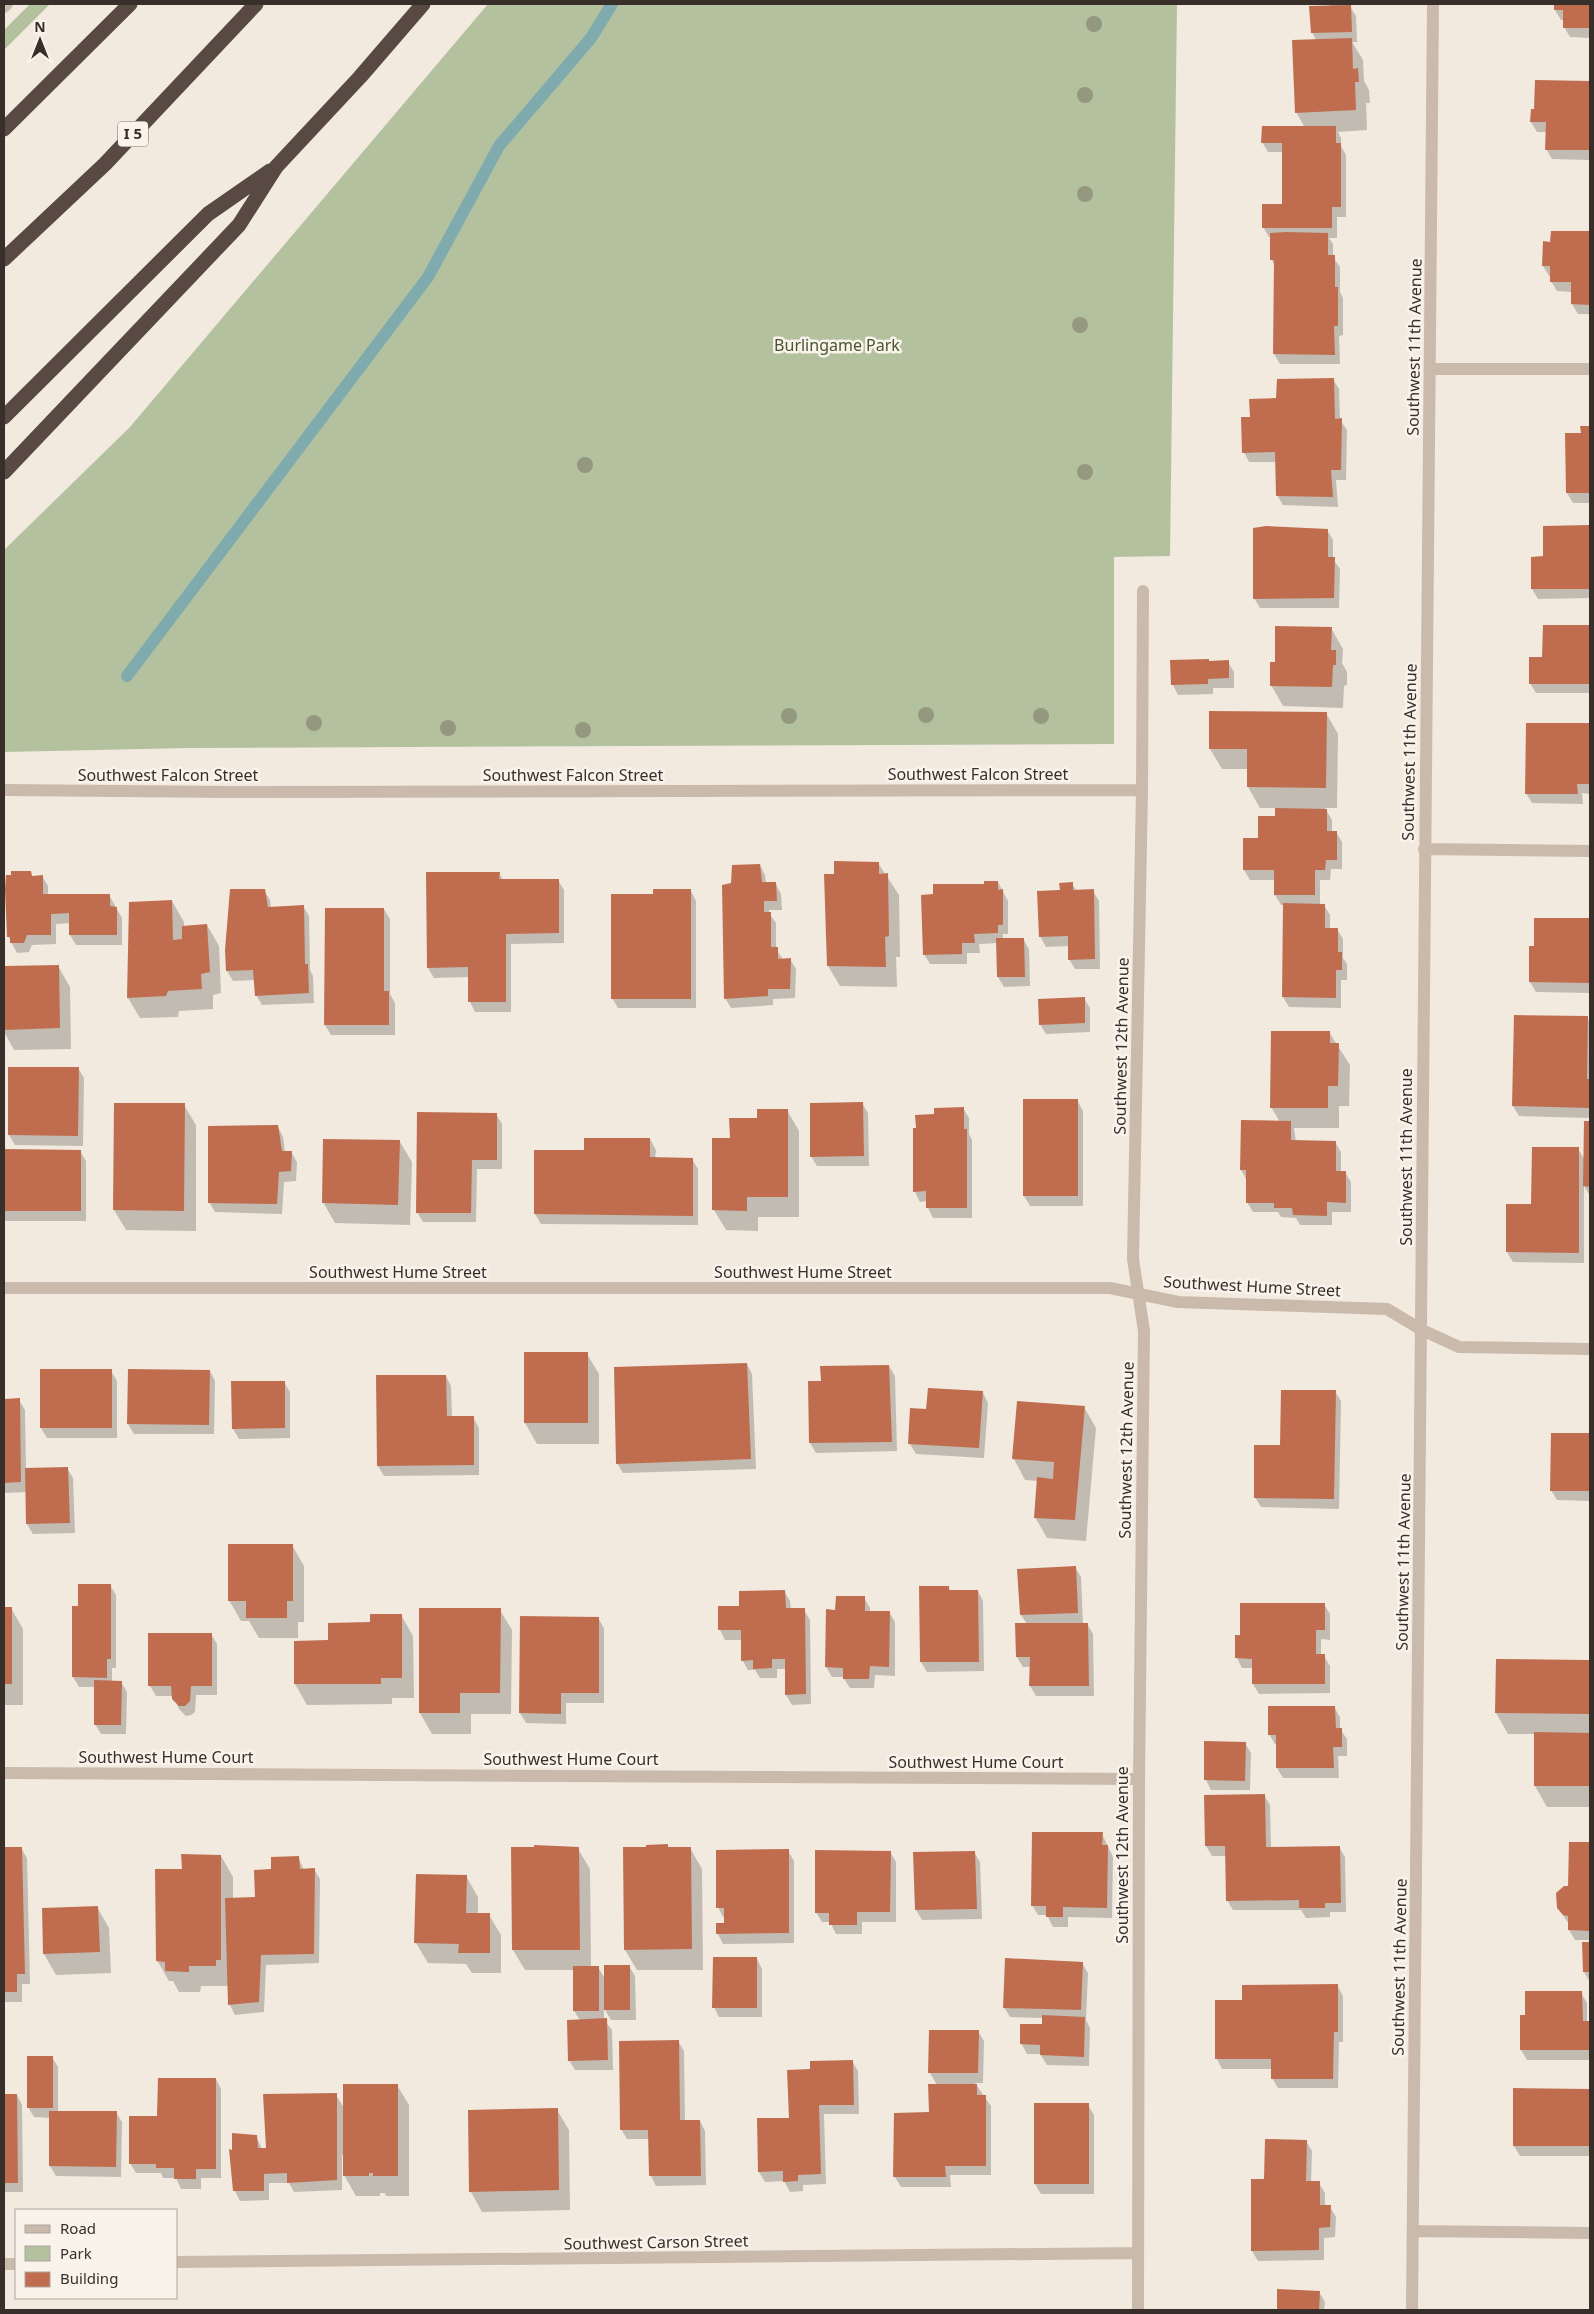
<svg xmlns="http://www.w3.org/2000/svg" width="1594" height="2314" font-family="'Noto Sans',sans-serif">
<style>
.green{fill:#b4c19f}
.shadow{fill:#0003}
.lines{fill:none;stroke-linecap:round;stroke-linejoin:round}
.stream{stroke:#7fabae;stroke-width:12}
.building{fill:#c06d4f}
.street{stroke:#cabaab;stroke-width:12}
.highway{stroke:#584942;stroke-width:15}
.tree{fill:#93987e}
.labels{text-anchor:middle;stroke-width:5;stroke-linejoin:round;paint-order:stroke}
.shield{fill:#f9f3ec;stroke:#726a64;stroke-width:1}
.shield-label{font-size:15px;font-weight:bold;fill:#382f2a}
.park-label{font-size:16px;fill:#46552f;stroke:#f9f3ec}
.street-label{font-size:16px;fill:#382f2a;stroke:#f9f3ec}
</style>
<rect width="100%" height="100%" fill="#f2eadf"/>
<path class="green" d="M30,4h20l-46,46v-20z
M488,4h689l-7,552 -56,1v187l-925,4 -185,4v-202l126,-123z"/>
<path class="shadow" d="M1314,4h44l-9,1 7,11 1,26h-5l11,18 1,21 5,9 1,13h-4l1,27 -29,2 3,6v8l5,9v62h-9v21h-8l4,6v13l7,10v25l3,6v37l-4,1 1,28h-60l-6,-10 1,-88 -4,-7v-22h-2l-6,-10 20,-22v-53h-15l-6,-10 43,-14 -9,-16 20,-72 -4,-8 17,-25v-3z
M1555,4h35v34l-20,-1 -6,-10v-7h-3l-6,-10z
M1536,81l54,1v78l-38,-1 -6,-10 1,-17h-10l-6,-10 4,-12z
M1552,232l38,1v81h-12l-6,-10v-12l-15,-1 -6,-10v-5h-2l-6,-10 8,-23z
M1333,379l6,10 1,31 7,10 -1,50h-10l2,27 -55,-2 -6,-10 -1,-33h-27l-5,-10 7,-34 26,-19z
M1581,427h9v76h-17l-6,-10 15,-58z
M1590,526v72l-52,1 -6,-10v-31l12,-1v-30z
M1327,530l6,10v19l7,10 -1,39h-79l-6,-10z
M1544,626h46v67h-54l-6,-10 13,-25z
M1331,628l12,21 -1,14 5,9v13l-3,1 -1,22 -60,-2 -12,-21 5,-21z
M1209,660l1,2h18l6,10v16h-21v6l-35,1 -5,-10z
M1326,713l12,21 -1,74h-12l7,12v12h4l6,10v27h-11l-1,11h-10v25h4l6,10v14h7l6,10v19l4,6v16h-6v28l-52,-1 -6,-10 1,-92h-3l-6,-10v-15h-25l-6,-10 15,-31 17,-21v-10h-16l-12,-21v-18h-26l-12,-20z
M1589,725l1,69 -8,-1 1,11 -51,-1 -6,-10z
M878,863l21,32 1,62h-4l1,30 -57,-1 -12,-20 7,-91z
M760,865l5,10 1,8h9l6,11 1,16h-13v3l7,10v26l7,10h7l6,10 -1,29 -22,1v6l-42,3 -6,-10z
M30,872l3,5 9,-1 6,10v9h61l13,23v27h-46l-6,-10v-12l-14,1v20l-24,1 -3,7 -12,1 -9,-17z
M499,873l5,8 54,-1 6,10v53l-53,1v68h-36l-5,-10 -1,-25 -35,1 -6,-10z
M998,882l10,19v33h-5v5h20l6,10 1,37 -26,1 -6,-10v-34l-19,1 1,9h-13v11h-37l-6,-10 62,-68z
M1072,884l5,7h16l6,10 1,68h-25l-6,-10v-13l-23,1 -6,-11 21,-45z
M264,890l6,10 1,8 32,-2 6,10 1,54 3,6 1,27 -52,2 -6,-10 -1,-15 -22,1 -6,-10z
M691,891l5,10v107h-78l-6,-10 43,-102z
M172,901l12,21v5l23,-2 12,21 2,47 -8,2v14l-34,2 -1,6 -38,1 -12,-20z
M384,909l6,10v75l5,9v32h-64l-6,-10 1,-115z
M1535,919l55,1v73l-54,-1 -6,-10 5,-35z
M58,966l12,21 1,62 -57,1 -10,-18v-65z
M1084,998l6,10v24l-44,2 -6,-10z
M1587,1018l3,5v95l-71,-2 -6,-10z
M1329,1032l21,33 -1,41h-10v22h-45l2,14h39l6,10v20h4l6,10v30h-19v13h-32l-4,-7 -15,-1 -3,-5h-25l-6,-10v-21l-6,-11 39,-48 -9,-15z
M10,1068h68l6,10 -1,68 -68,-1 -6,-10z
M1024,1100h53l6,11v95h-53l-6,-10z
M862,1103l6,10 1,53h-52l-6,-10z
M184,1105l12,20v106l-70,-1 -12,-20z
M963,1108l6,10v16l3,6v78h-39l-5,-10 -1,-7 -7,1 -5,-10 21,-77z
M787,1110l12,21v86h-41v14l-32,-1 -12,-20 18,-71 26,-19z
M496,1114l6,10v45h-25l-1,53h-53l-6,-10z
M1585,1122h5v74l-6,-10v77l-71,-1 -6,-10v-47h25l46,-56 7,11z
M278,1127l5,10 2,15h6l6,10 -1,19 -12,1 -2,32 -67,-2 -6,-10z
M650,1139l6,11 -1,9h37l6,10v56l-157,-1 -6,-10 50,-63z
M400,1142l12,20 -2,63 -75,-2 -12,-21z
M4,1150l76,1 6,10v60h-82z
M587,1354l12,20v70h-62l-12,-21z
M747,1364l5,10 4,95 -133,4 -6,-10z
M889,1366l6,10 2,75 -81,2 -6,-10 12,-61z
M111,1371l6,10v57h-70l-6,-10z
M210,1371l5,10 -1,53h-80l-6,-10z
M446,1376l5,10 1,31h21l6,11v47l-95,1 -6,-10z
M284,1382l6,10v46l-51,1 -6,-10z
M1335,1391l6,10 -2,108 -78,-2 -6,-10z
M983,1393l5,10 -4,55 -68,-4 -6,-10 18,-34z
M4,1400h15l6,10 1,59 41,-1 6,10 2,55 -42,1 -6,-10v-32l-23,1z
M1018,1403l66,4 12,21 -10,113 -39,-3 -12,-21 3,-36 -13,-1 -11,-21z
M1552,1434h38v67l-33,-1 -6,-10z
M292,1545l12,21v56h-6v16h-39l-10,-17h-8l-12,-21z
M1075,1567l6,10 2,47h4l6,10 1,62h-58l-6,-10 1,-19h-8l-6,-10 10,-33 -6,-9 -2,-45z
M110,1585l6,10v73h-4v14h9l6,10 -1,42h-25l-6,-10v-37h-16l-6,-10 6,-69z
M948,1587l3,4h27l5,10 1,70 -57,1 -6,-10z
M784,1591l6,10 1,9h13l6,10 1,84 -19,1 -6,-10v-26h-9v9h-17l-5,-8h-7l-5,-9v-21h-18l-5,-10 -1,-23h21z
M864,1598l6,10v4h19l6,10v54l-20,-1 -1,13h-24l-7,-11h-11l-6,-10 10,-56z
M1324,1604l6,10v26l-9,-1v16l3,1 6,10v27l-71,1 -6,-10v-16h-11l-5,-10 4,-22z
M4,1608h7l12,21v76h-19z
M500,1610l12,20 -1,84h-40v20h-39l-12,-21z
M401,1615l12,21 1,62h-22v6l-85,1 -12,-21 34,-42 42,-19z
M598,1618l6,10v75h-38v21l-40,-1 -6,-10z
M149,1634h62l6,10v51h-21l-1,17 -4,3 -5,1 -7,-7 -6,-13h-17l-6,-10z
M1497,1661h93v146h-43l-12,-21v-52h-27l-12,-21z
M1334,1707l6,10v12l7,10v17h-9l1,22h-56l-6,-10v-24h-2l-6,-10z
M1245,1743l6,10 -1,37h-39l-5,-10z
M1264,1795l6,10 1,43 68,-1 6,10 1,55h-16v5l-24,1 -5,-8h-68l-6,-10 -1,-44h-14l-6,-10z
M1102,1834l11,23 -1,61 -44,-1v10h-15l-6,-12h-9l-6,-10z
M1570,1844h20v96h-15l-6,-10v-6l-11,-16 11,-20z
M667,1845l2,4 21,-1 12,21 1,101h-66l-12,-20 23,-101z
M555,1846l2,3h21l12,20 1,98h7l7,12 24,-13 6,10 1,44h-25l-7,-12v12l8,10 1,40h-38l-6,-10 11,-40 -6,-9v-41h-49l-12,-20 -1,-101z
M4,1848h17l6,10 3,126h-8v18h-18z
M788,1851l6,10v82l-71,1 -5,-10 8,-10v-7h-3l-5,-10z
M890,1852l6,10v60h-34v12h-26l-6,-12h-8l-6,-10z
M974,1852l6,10 2,57 -60,1 -6,-10 -1,-56z
M221,1856l12,21v22l24,-1 41,-41 6,13 10,-1 6,10 -1,84 -53,2 -2,47 -29,3 -5,-10 -1,-19h-28l-1,6h-21l-6,-11h-4l-12,-21 26,-89z
M466,1876l12,21v18h11l12,20v38h-29l-6,-9 -38,-1 -12,-20z
M97,1907l12,21 2,45 -55,2 -12,-21 -1,-45z
M1583,1943h7v39l-6,-10z
M757,1959l5,10v48h-43l-5,-10z
M1082,1963l6,10 -2,47 4,8 -1,38 -42,-1 -7,-11h-13l-6,-11 22,-18v-7l-33,-1 -6,-10z
M1337,1985l6,11v46h-4l-1,46h-60l-6,-10v-9h-50l-5,-10v-58h26z
M1581,1993l6,10v19l3,1v37h-63l-6,-10z
M978,2031l6,10 -1,42h-8l16,23v69h-41l1,12h-50l-6,-10 35,-64 7,-28 -7,-12z
M678,2041l6,10 1,70h15l5,10 1,54 -50,1 -5,-10 -1,-37h-23l-6,-10z
M52,2057l6,10v45h58l6,10 -1,55 -65,-1 -6,-10v-48l-16,-1 -6,-10z
M852,2061l6,10 1,43h-35l2,70 -23,1v6l-13,1 -6,-11 -19,1 -6,-10 31,-52 21,-49z
M216,2079l5,10v89h-20v11h-20l-5,-11h-13l-2,-5h-25l-6,-10 29,-46z
M397,2085l12,20v91h-23l-1,-3h-5v3h-24l-12,-21v-20h-2v35l-48,2 -5,-9h-20v17l-29,1 -5,-10 21,-55 6,13h6l68,-54 8,13z
M1514,2090h76v66h-70l-6,-10z
M4,2095h13l5,10 1,87h-19z
M1088,2105l6,10v79h-53l-6,-10z
M557,2110l12,20 1,80 -88,2 -11,-20z
M1306,2141l6,10 -1,32h8l6,10v14h5l6,10 -1,20 -11,1v22l-66,1 -6,-10 13,-71z
M1278,2290l41,2 6,10 -1,8h-46z"/>
<g class="lines">
<path class="stream" d="M127,676l301,-399 71,-131 92,-108 21,-34"/>
</g>
<path class="building" d="M1554,4h36v24h-27v-18h-9z
M1351,5l1,27 -41,1 -2,-27z
M1352,38l1,31 5,-1 1,14h-4l1,28 -61,3 -3,-73z
M1535,80l55,1v69h-45l1,-28h-16l1,-13h3z
M1262,126h74v17h5v64h-9v21h-70v-24h20v-61h-21z
M1551,231h39v74l-19,-1v-22h-21v-16h-8l1,-25 7,1z
M1286,232l42,1v22h7v32h3v39h-4l1,29 -62,-1 1,-94h-4v-27z
M1334,378l1,41 7,-1 -1,52h-10l2,27 -57,-1 -1,-44 -33,1 -1,-36h9l-1,-18 27,-1 1,-19z
M1580,426h10v67h-24l-1,-60h16z
M1590,525v64h-59v-32l12,-1v-30z
M1266,526l62,3v28h7l-1,41 -81,1v-71z
M1543,625h47v59h-61v-27h13z
M1275,626l57,1 -1,23h5v15h-3l-1,22 -62,-1v-24h5z
M1209,659v2l20,-1v18l-21,1v5l-37,1 -1,-25z
M1209,711l118,1 -1,76 -79,-1v-38h-38z
M1526,723h64v61h-13l1,10h-53z
M1275,808l52,1v22h10v29h-11l-1,10h-10v25h-41v-25h-31v-32h15v-22h17z
M834,861l45,1v12l9,-1 1,63 -4,1 1,30 -59,-1 -3,-92h10z
M760,864l2,18h14l1,19h-13v11h7v35h7v12l13,-1 -1,31h-22v7l-44,3 -2,-114 9,-2 1,-18z
M11,871h20l1,5 11,-1v19h67v12l7,1v28h-48v-22l-18,1v21h-24l-3,8h-14v-6h-3l-2,-48 1,-14h5z
M426,872h74l-1,7h60v54l-53,1v68h-38v-35l-41,1z
M984,881h14v9l5,-1v36h-5v8l-24,1 1,9h-13v11l-39,1 -2,-60 12,-1v-10h51z
M1073,882v8l21,-1 1,70 -27,1v-24l-29,1 -2,-46 23,-1 -1,-7z
M230,889h35l3,18 36,-2 1,59h3l1,29 -54,3 -2,-26 -27,1 -1,-21z
M653,889h38v110h-80v-105h42z
M172,900l1,40 9,-1v-13l25,-2 3,48 -9,2 1,15 -34,2 -2,5 -39,2 2,-96z
M1283,903l42,1v24h13v24h4v18h-6v28l-54,-1z
M325,908h59v83h5v34h-65z
M1534,918h56v65l-61,-1v-36h5z
M996,938h28l1,39h-28z
M59,965l1,63 -56,2v-64z
M1085,997v26l-46,2 -1,-26z
M1514,1015l74,1 -1,63h3v29l-78,-2z
M1271,1031h59v12h9l-1,43h-10v22h-58z
M8,1067h71l-1,69 -70,-1z
M1023,1099h55v97h-55z
M863,1102l1,54 -54,1v-54z
M114,1103h71l-1,108 -71,-1z
M964,1107v22h3v79h-41v-17l-13,1v-64h3l-1,-13 19,-1v-6z
M757,1109h31v88h-41v14l-35,-1v-72h18l-1,-20h28z
M417,1112l80,1v47h-25l-1,53h-55z
M1241,1120l50,1v19l45,1v30h10v32l-19,-1v14l-34,-1 -1,-7h-18v-5h-28v-33h-6z
M1584,1121h6v66l-7,-1z
M278,1125l4,26h10l-1,20 -12,1 -2,32 -69,-1v-77z
M584,1138h66v19l43,1v58l-159,-2v-64h50z
M323,1139l77,1 -2,65 -76,-2z
M1532,1147h47v106l-73,-1v-48h25z
M4,1149l77,1v61h-77z
M524,1352h64v71h-64z
M747,1363l4,96 -135,5 -2,-97z
M889,1365l3,77 -83,1 -1,-62h13l-1,-15z
M40,1369h72v59h-72z
M128,1369l82,1 -1,55 -82,-1z
M376,1375h70l1,41h27v49l-97,1z
M231,1381h54v47l-53,1z
M928,1388l55,3 -4,57 -71,-4 2,-36 16,1z
M1281,1390h55l-2,109 -80,-1v-53h26z
M20,1398l1,84 -17,1v-84z
M1017,1401l68,5 -10,114 -41,-2 3,-41 16,2 1,-17 -42,-3z
M1551,1433h39v58h-40z
M68,1467l2,56 -44,1 -1,-56z
M228,1544h65v57h-6v17h-41v-17h-18z
M1076,1566l2,47 -58,2 -3,-46z
M78,1584h33v75h-4v19l-35,-1v-71h6z
M919,1586h30v4h29l1,72h-59z
M785,1590l1,18h19l1,86 -21,1v-36h-13v9l-19,1v-9l-12,1v-31h-23v-24h21v-15z
M836,1596h29v15h25l-1,56 -19,-1 -1,13h-26v-11l-18,-1 1,-58 9,1z
M1240,1603h85v27h-9v24h9v30h-73v-25l-17,-1v-23h5z
M4,1607h8v77h-8z
M419,1608h82l-1,85h-40v20h-41z
M370,1614h32v64h-21v6h-87v-43l34,-1v-17l42,-1z
M520,1616l79,1v76h-38v21l-42,-1z
M1015,1623h73l1,63h-60l1,-29h-14z
M148,1633h64v53h-21l-1,15 -5,5h-6l-7,-7 -1,-13h-23z
M1496,1659l94,1v54l-95,-1z
M94,1680l28,1 -1,44h-27z
M1268,1706h67l1,22h6v19h-9l1,21h-58v-33h-8z
M1534,1732l56,1v53h-56z
M1204,1741l42,1 -1,39 -41,-1z
M1265,1794l1,53 74,-1 1,57h-16v5h-26v-8l-73,1 -1,-55h-20l-1,-51z
M1032,1832h71l-1,13h6l-1,63 -44,-1v10h-17v-11h-15z
M1569,1842h21v89l-22,-1v-14l-5,-1 -6,-7 -1,-15 8,-7h4z
M668,1844v3h23l1,102 -68,1 -1,-103h23v-2z
M534,1845l45,2 1,103h-68l-1,-103h23z
M4,1847h18l3,127h-8v18h-13z
M789,1849v84l-73,1v-11h8v-15h-8v-58z
M815,1850l76,1 -1,61h-33v13h-28v-12h-14z
M975,1851l2,58 -62,1 -2,-58z
M181,1854l40,1v105h-5v6h-27v6l-24,-1v-9l-9,-1 -1,-92h27z
M299,1856l1,13 15,-1 -1,86 -53,1 -2,47 -31,3 -3,-107 30,-1 -1,-27 17,-1v-12z
M416,1874l51,1 -1,38h24v40h-32l1,-9 -45,-1z
M98,1906l2,46 -57,2 -1,-46z
M1582,1942h8v30h-7z
M713,1957h44v51h-45z
M1005,1958l78,4 -2,48 -78,-2z
M604,1965h26v45h-26z
M573,1966h26v45h-26z
M1338,1984v48h-4l-1,47h-62v-20h-56v-59h27v-15z
M1525,1991h57l1,30h7v29h-70v-35h5z
M1042,2015l43,2 -1,40 -44,-2v-10l-20,-1v-20h22z
M607,2018l1,42 -40,1 -1,-41z
M929,2030h50l-1,43h-50z
M679,2040l1,80h20l1,56h-52l-1,-46h-28l-1,-89z
M27,2056h26v52h-26z
M853,2060l1,45h-35l2,69 -23,1v6l-15,1v-11l-25,1 -1,-54h32l-2,-48 23,-1v-8z
M158,2078h58v91h-20v10h-22v-11h-18v-4h-27v-48h28z
M343,2084h55v92h-25v-3h-4v3h-26z
M928,2084h49v11h9v71h-41l1,11h-53l1,-64 35,-1z
M1513,2088l77,1v57h-77z
M337,2093v87l-50,3v-10l-23,1v17h-31l-4,-42 3,1v-17l25,2 1,13h8l-3,-54z
M4,2094h13l1,89h-14z
M1034,2103h55v81h-55z
M558,2108l1,82 -90,2 -1,-82z
M49,2111h68l-1,56 -67,-1z
M1265,2139l42,1 -1,41h14v24h11l-1,22 -11,1v22l-68,1v-72h13z
M1277,2289l43,2 -1,19h-42z"/>
<g class="lines">
<path class="street" d="M4,7l3,-3
M1430,369h160
M4,790l227,2 911,-2
M1424,849l166,2
M4,1288h1106l68,14 209,7 35,21 37,17 131,2
M4,1773l1135,6
M1413,2231l177,2
M176,2262l961,-9
M4,2264h12
M1138,2310l1,-531 5,-448 -11,-72 9,-469 1,-199
M1412,2310l21,-2306"/>
<path class="highway" d="M4,129l126,-125
M4,259l101,-95 151,-160
M4,417l204,-203 62,-43
M4,472l235,-247 37,-58 84,-90 63,-73"/>
</g>
<g class="tree">
<circle cx="1094" cy="24" r="8"/>
<circle cx="1085" cy="95" r="8"/>
<circle cx="1085" cy="194" r="8"/>
<circle cx="1080" cy="325" r="8"/>
<circle cx="585" cy="465" r="8"/>
<circle cx="1085" cy="472" r="8"/>
<circle cx="926" cy="715" r="8"/>
<circle cx="789" cy="716" r="8"/>
<circle cx="1041" cy="716" r="8"/>
<circle cx="314" cy="723" r="8"/>
<circle cx="448" cy="728" r="8"/>
<circle cx="583" cy="730" r="8"/>
</g>
<g class="labels">
<rect class="shield" x="118" y="121.5" width="30" height="25" rx="4"/>
<g class="shield-label">
<text x="133" y="139">I 5</text>
</g>
<g class="park-label">
<text x="837" y="351">Burlingame Park</text>
</g>
<g class="street-label">
<text transform="translate(1414 347) rotate(-89)" y="6">Southwest 11th Avenue</text>
<text transform="translate(1409 752) rotate(-89)" y="6">Southwest 11th Avenue</text>
<text x="978" y="780">Southwest Falcon Street</text>
<text x="168" y="781">Southwest Falcon Street</text>
<text x="573" y="781">Southwest Falcon Street</text>
<text transform="translate(1121 1046) rotate(-89)" y="6">Southwest 12th Avenue</text>
<text transform="translate(1406 1157) rotate(-90)" y="6">Southwest 11th Avenue</text>
<text x="398" y="1278">Southwest Hume Street</text>
<text x="803" y="1278">Southwest Hume Street</text>
<text transform="translate(1252 1286) rotate(3)" y="6">Southwest Hume Street</text>
<text transform="translate(1126 1450) rotate(-89)" y="6">Southwest 12th Avenue</text>
<text transform="translate(1403 1562) rotate(-89)" y="6">Southwest 11th Avenue</text>
<text x="166" y="1763">Southwest Hume Court</text>
<text x="571" y="1765">Southwest Hume Court</text>
<text x="976" y="1768">Southwest Hume Court</text>
<text transform="translate(1122 1855) rotate(-90)" y="6">Southwest 12th Avenue</text>
<text transform="translate(1399 1967) rotate(-89)" y="6">Southwest 11th Avenue</text>
<text transform="translate(656 2242) rotate(-1)" y="6">Southwest Carson Street</text>
</g>
</g>
<rect width="1594" height="2314" fill="none" stroke="#382f2a" stroke-width="10"/>
<rect x="15" y="2209" width="162" height="90" fill="#f9f3ec" stroke="#aca59e"/>
<rect x="25" y="2225" width="25" height="8" fill="#cabaab" stroke="#aca59e"/>
<text x="60" y="2234" font-size="15" fill="#382f2a">Road</text>
<rect x="25" y="2246" width="25" height="15" fill="#b4c19f" stroke="#aca59e"/>
<text x="60" y="2259" font-size="15" fill="#382f2a">Park</text>
<rect x="25" y="2272" width="25" height="15" fill="#c06d4f" stroke="#aca59e"/>
<text x="60" y="2284" font-size="15" fill="#382f2a">Building</text>
<g transform="translate(40 40)" stroke="#f9f3ec" stroke-width="4" paint-order="stroke">
<path d="M0-4L9 19L0 12L-9 19Z" fill="#382f2a"/>
<text y="-8" font-size="14" font-weight="bold" text-anchor="middle" fill="#382f2a">N</text>
</g>
</svg>
